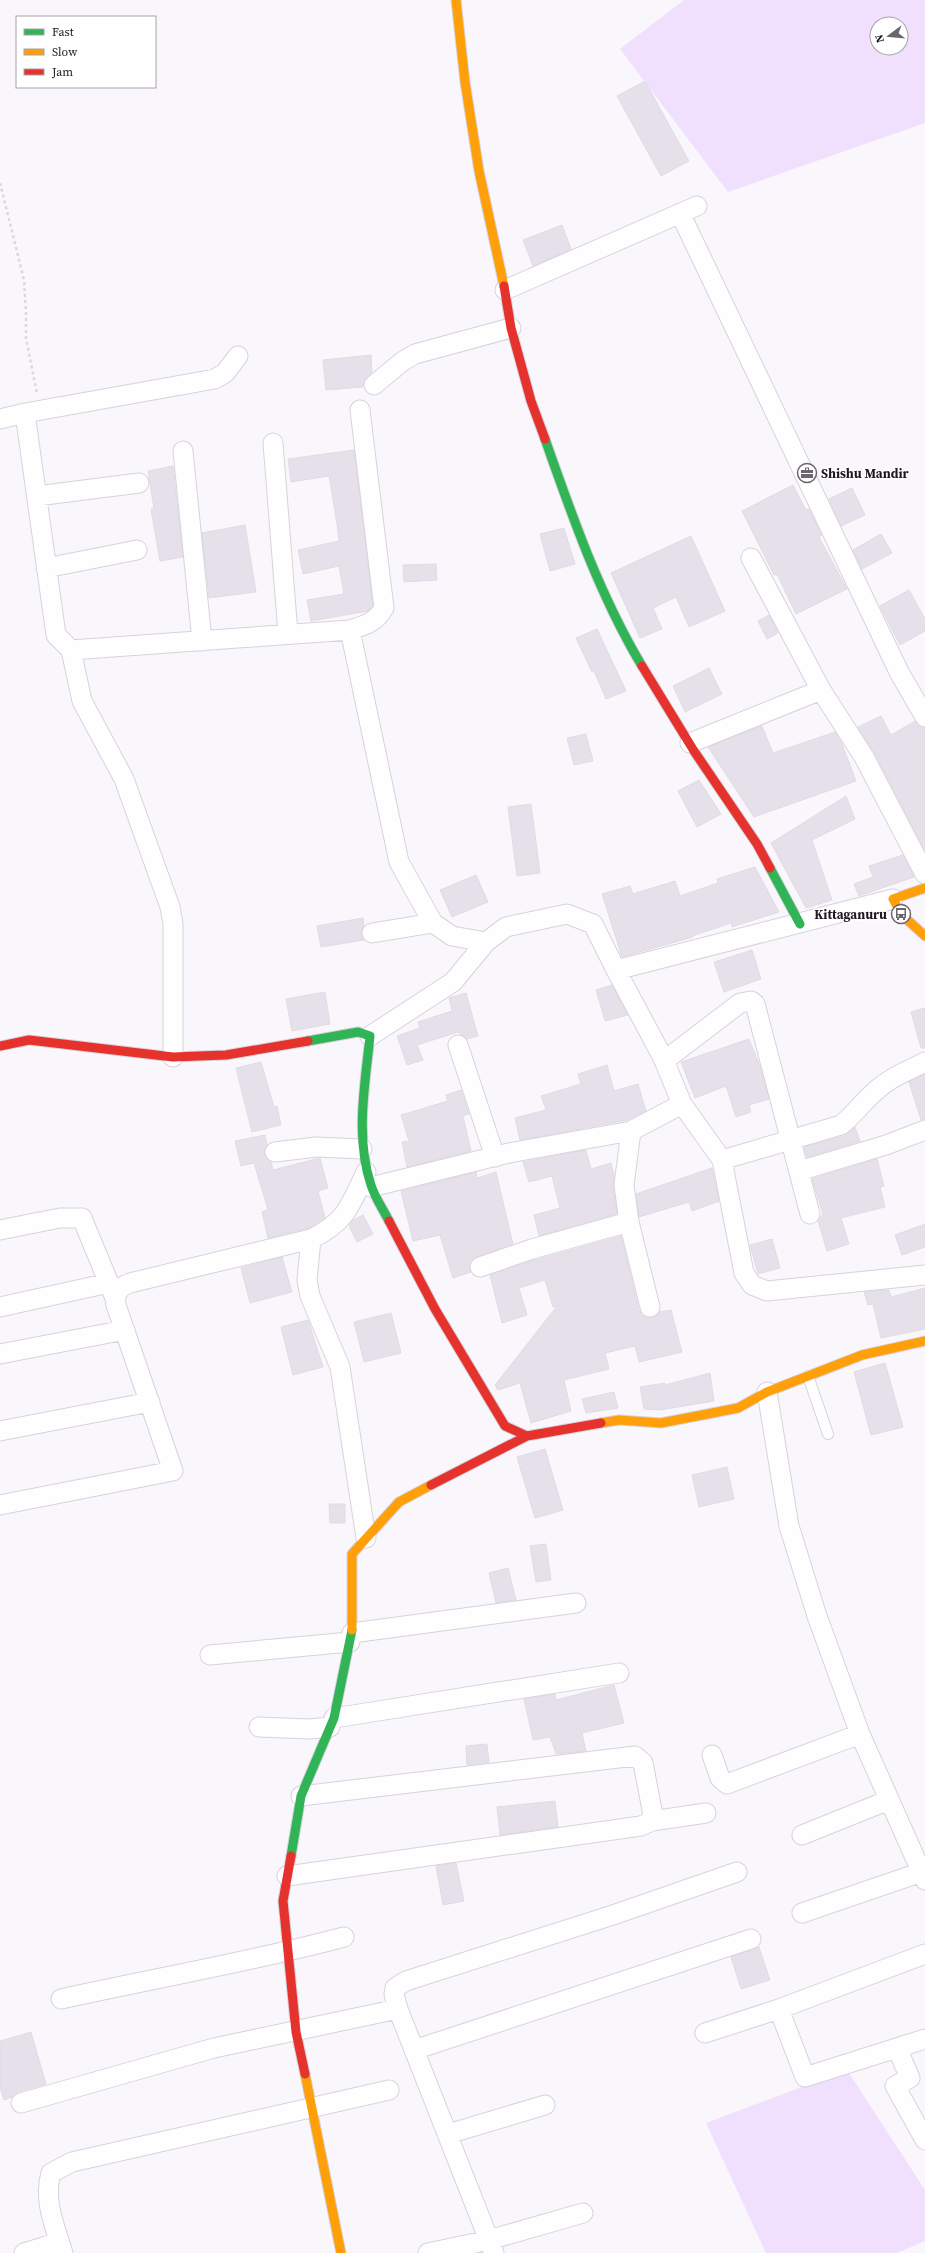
<svg xmlns="http://www.w3.org/2000/svg" width="925" height="2253" font-family="'Source Serif 4',serif">
<style>
.green{fill:#f1dffe;fill-rule:evenodd}
.building{fill:#e5e0e9;stroke:#e0dbe4}
.lines{fill:none;stroke-linecap:round;stroke-linejoin:round}
.lane-casing{stroke:#d7d2db;stroke-width:12}
.street-casing{stroke:#d7d2db;stroke-width:21}
.fast-casing{stroke:#d7d2db;stroke-width:11}
.slow-casing{stroke:#d7d2db;stroke-width:11}
.jam-casing{stroke:#d7d2db;stroke-width:11}
.path{stroke:#dad8da;stroke-width:2.5;stroke-dasharray:3 3;stroke-linecap:butt}
.lane{stroke:#fefeff;stroke-width:10}
.street{stroke:#fefeff;stroke-width:19}
.fast{stroke:#30b455;stroke-width:9}
.slow{stroke:#ff9f0a;stroke-width:9}
.jam{stroke:#e5322d;stroke-width:9}
.labels{text-anchor:middle;stroke-width:3;stroke-linejoin:round;paint-order:stroke}
.poi-label{font-size:13px;font-weight:bold;fill:#1e1722;stroke:#fff;text-anchor:start}
</style>
<rect width="100%" height="100%" fill="#faf7fc"/>
<path class="green" d="M684,0h241v123l-197,69 -108,-143zM877,24h24v24h-24z
M847,2070l78,120v51l-28,12h-131l-60,-130z"/>
<path class="building" d="M645,81l44,80 -28,15 -44,-80z
M562,225l9,24 -38,17 -10,-26z
M371,355l1,17 -8,9 -1,6 -37,3 -3,-30z
M354,450l19,155 -5,6 -57,10 -4,-21 37,-6 -5,-28 -36,8 -5,-24 41,-9 -2,-17 -8,-48 -38,6 -3,-23z
M173,466l10,91 -23,4 -9,-52h3l-6,-38z
M793,485l13,25 3,-1 13,26 -3,2 28,52 -51,25 -19,-40 -3,1 -32,-64z
M852,488l13,27 -24,11 -12,-27z
M245,525l11,67 -47,6 -7,-65z
M564,528l11,36 -25,7 -10,-37z
M881,534l11,19 -30,16 -9,-19z
M691,536l34,75 -36,16 -13,-30 -23,11 9,21 -22,9 -29,-65z
M436,564l1,16 -33,2 -1,-17z
M909,590l16,29v12l-25,14 -20,-39z
M769,615l9,18 -11,6 -9,-18z
M597,629l29,62 -20,8 -12,-28 -2,1 -16,-34z
M709,668l13,26 -37,18 -12,-26z
M881,716l10,19 24,-14 4,5 6,2v122l-51,-98 -16,-25z
M762,726l11,27 62,-21 7,12 14,37 -102,36 -46,-70z
M586,734l7,27 -19,4 -7,-27z
M699,780l22,34 -24,13 -19,-36z
M846,796l9,23 -43,21 20,60 -26,8 -35,-65z
M531,804l9,69 -23,3 -9,-69z
M903,855l11,22 -55,19 -5,-12 19,-7 -4,-11z
M755,867l24,45 -47,15 -1,-4 -39,13 1,1 -71,20 -20,-63 28,-8 3,8 42,-13 5,15 38,-13 -1,-4z
M476,875l12,27 -36,15 -12,-27z
M363,918l1,8 -3,8 3,6 -43,7 -4,-21z
M752,950l9,29 -37,13 -10,-30z
M612,985l16,30 -23,6 -9,-31z
M325,992l5,32 -38,7 -6,-32z
M466,993l12,43 -11,3 -9,-7 -41,13 6,15 -16,5 -10,-29 23,-8 -2,-6 34,-11 -3,-13z
M925,1008v40h-4l-10,-36z
M749,1039l12,30 8,30 -20,6 2,7 -15,5 -10,-31 -31,12 -14,-36z
M261,1062l13,45 3,-1 4,19 -29,7 -16,-64z
M607,1065l7,26 24,-7 8,27 -19,9 -107,20 -5,-22 31,-8 -5,-14 40,-12 -3,-10z
M925,1074v45l-4,1 -12,-38z
M461,1090l8,24 -6,2 8,35 -64,16 -5,-25 7,-1 -8,-26 47,-14 -2,-6z
M855,1127l5,14 -53,16 -3,-10 40,-11z
M265,1135l2,10 -3,9 7,8 2,8 47,-12 8,30 -10,3 7,27 -16,10 -41,10 -6,-26 6,-2 -14,-47 -13,3 -6,-25z
M586,1150l5,19 20,-6 3,12 -1,11 4,28 -78,22 -5,-21 26,-7 -8,-32 -23,6 -6,-20z
M877,1159l7,27 -4,1 5,20 -44,11 8,26 -22,7 -9,-30 5,-7 -11,-35z
M712,1168l7,33 -27,10 -3,-9 -50,15 -3,-23z
M476,1172l1,6 19,-6 17,72 -37,13 -7,8 2,7 -18,6 -13,-43 -27,6 -12,-50z
M363,1215l10,19 -16,8 -8,-16 3,-5z
M925,1224v23l-23,8 -7,-20z
M621,1236l18,74 3,5 10,3 7,-6 12,-2 11,42 -43,10 -4,-16 -30,7 4,16 -45,11 7,31 -40,12 -11,-40 -22,7 -3,-5 62,-79 -4,1 -8,-27 -26,8 8,27 -25,8 -12,-48 45,-15z
M772,1239l8,29 -22,6 -8,-29z
M282,1257l10,35 -42,11 -9,-35z
M925,1288v41l-44,9 -8,-34 -5,1 -4,-13 25,-2 2,7z
M391,1313l10,40 -37,9 -10,-40z
M308,1320l15,47 -30,8 -12,-48z
M885,1363l18,64 -32,8 -17,-63z
M710,1373l4,28 -54,9 -16,-1 -4,-22 25,-4v2z
M614,1392l4,16 -32,5 -4,-14z
M545,1449l18,61 -28,8 -18,-61z
M727,1467l7,32 -35,8 -7,-32z
M329,1504h16v19h-15z
M546,1544l5,36 -15,2 -6,-36z
M508,1568l8,32 -20,3 -7,-30z
M614,1685l10,38 -42,10 4,18 -30,3 -6,-17 -17,3 -9,-41 31,-5 1,6z
M487,1744l2,18 -22,3 -1,-19z
M555,1801l3,26 -58,8 -3,-28z
M456,1863l8,38 -21,4 -7,-39z
M759,1947l11,33 -29,9 -10,-32z
M31,2032l15,52 -28,8 -6,5 -8,3 -4,-13v-46z"/>
<g class="lines">
<defs>
<path id="lane" d="M808,1376l20,58"/>
<path id="street" d="M680,213l219,459 26,45
M505,290l192,-84
M374,385l29,-24 12,-7 96,-26
M25,413l190,-34 10,-6 13,-17
M0,419l25,-6 31,222 15,15 279,-20 49,232 34,61 19,13 34,6
M273,443l15,191
M183,451l19,190
M37,496l102,-13
M751,558l70,132 43,67 61,117
M46,568l91,-18
M350,630c16,-5 26,-8 34,-22l-24,-198
M71,650l11,51 42,78 46,128 3,17v133
M690,743l131,-53
M372,933l61,-10
M616,970l47,88 19,46 40,56 22,113 8,12 15,6 158,-16
M370,1036l83,-54 33,-40 20,-15 61,-13 26,10 23,46 277,-71
M458,1045l37,112
M664,1061l76,-58 11,-2 4,3 55,210
M631,1131l-7,54 5,37 21,85
M275,1152l41,-5 46,2
M722,1160l119,-35c14,-11 24,-26 38,-37 13,-12 31,-18 46,-26
M799,1171l87,-26 39,-15
M371,1187l138,-34 122,-22 51,-27
M0,1230l60,-12h22l33,80
M311,1239l-4,41 3,16 30,71 26,171
M480,1267l52,-18 97,-27
M0,1307l109,-24
M0,1354l125,-24
M767,1392l22,134 28,90 43,118 65,146
M0,1431l150,-29
M0,1505l173,-34 -57,-166c-2,-11 3,-18 14,-22l181,-44c35,-17 39,-33 55,-67
M352,1633l224,-30
M210,1655l140,-13
M334,1718l285,-45
M259,1727l50,2 21,-2
M712,1755l8,23 7,6 133,-50
M652,1821l54,-8
M802,1835l87,-35
M287,1876l354,-50 11,-5 1,-6 -10,-52 -8,-7 -334,40
M802,1913l120,-41
M61,1999c94,-21 190,-37 283,-62
M779,2009l146,-55
M705,2033l74,-24 26,68 120,-38
M897,2048l13,30 -15,8 30,54
M414,2050l337,-111
M21,2103l193,-55 184,-39
M448,2134l97,-29
M24,2253l35,-11
M63,2253c-8,-26 -20,-53 -12,-80l21,-11 317,-72
M428,2253l61,-13 94,-27
M494,2253l-96,-244 -4,-15 1,-6 11,-7 207,-66 124,-43"/>
<path id="fast" d="M545,439c27,77 55,157 97,227
M770,868l30,56
M308,1041l50,-9 12,4c-5,49 -15,101 1,149 4,13 12,24 18,36
M291,1856l10,-60 33,-78 18,-88"/>
<path id="slow" d="M456,0l9,82 14,89 25,115
M925,888l-32,11 8,15 24,22
M601,1423l18,-3 42,3 77,-15 29,-16 95,-37 63,-14
M352,1630v-76l47,-52 32,-17
M305,2074l36,179"/>
<path id="jam" d="M504,286l7,42 20,73 14,38
M642,666l52,85 63,93 13,24
M0,1046l29,-6 144,17 53,-2 82,-14
M389,1221l46,88 70,117 22,10 74,-13
M431,1485l96,-49
M291,1856l-8,45 13,131 9,42"/>
</defs>
<use href="#lane" class="lane-casing"/>
<use href="#street" class="street-casing"/>
<use href="#fast" class="fast-casing"/>
<use href="#slow" class="slow-casing"/>
<use href="#jam" class="jam-casing"/>
<path class="path" d="M0,183l24,97 2,34v24l11,56"/>
<use href="#lane" class="lane"/>
<use href="#street" class="street"/>
<use href="#fast" class="fast"/>
<use href="#slow" class="slow"/>
<use href="#jam" class="jam"/>
</g>
<defs>
<symbol id="office-ring" viewBox="-11 -11 22 22"><circle r="9.5" fill="#fff" stroke="#6b656e" stroke-width="1.5"/><path d="M-6-3h4V-5.5h4V-3h4V5H-6ZM-1-4.5V-3h2v-1.5ZM-6 0V1H6V0Z" fill="#6b656e"/></symbol>
<symbol id="bus-ring" viewBox="-11 -11 22 22"><circle r="9.5" fill="#fff" stroke="#6b656e" stroke-width="1.5"/><path d="M-5-6H5V4H4V6H2V4H-2V6H-4V4H-5ZM-3.5-4V0h7V-4ZM-3.5 1.2v1.5H-2V1.2ZM2 1.2v1.5H3.5V1.2Z" fill="#6b656e"/></symbol>
</defs>
<g fill-rule="evenodd">
<use href="#office-ring" x="796" y="462" width="22" height="22"/>
<use href="#bus-ring" x="890" y="903" width="22" height="22"/>
</g>
<g class="labels">
<g class="poi-label">
<text x="821" y="478">Shishu Mandir</text>
<text x="887" y="919" text-anchor="end">Kittaganuru</text>
</g>
</g>
<rect x="16" y="16" width="140" height="72" fill="#ffffff" stroke="#a5a2a7"/>
<rect x="24" y="29" width="20" height="6" fill="#30b455" stroke="#a5a2a7"/>
<text x="52" y="36" font-size="12" fill="#1e1722">Fast</text>
<rect x="24" y="49" width="20" height="6" fill="#ff9f0a" stroke="#a5a2a7"/>
<text x="52" y="56" font-size="12" fill="#1e1722">Slow</text>
<rect x="24" y="69" width="20" height="6" fill="#e5322d" stroke="#a5a2a7"/>
<text x="52" y="76" font-size="12" fill="#1e1722">Jam</text>
<g transform="translate(889 36) rotate(254)"><circle r="19" fill="#ffffff" stroke="#a5a2a7"/>
<path d="M0-3L7 15L0 10L-7 15Z" fill="#6b656e"/>
<text y="-6" font-size="11" font-weight="bold" text-anchor="middle" fill="#1e1722">N</text>
</g>
</svg>
